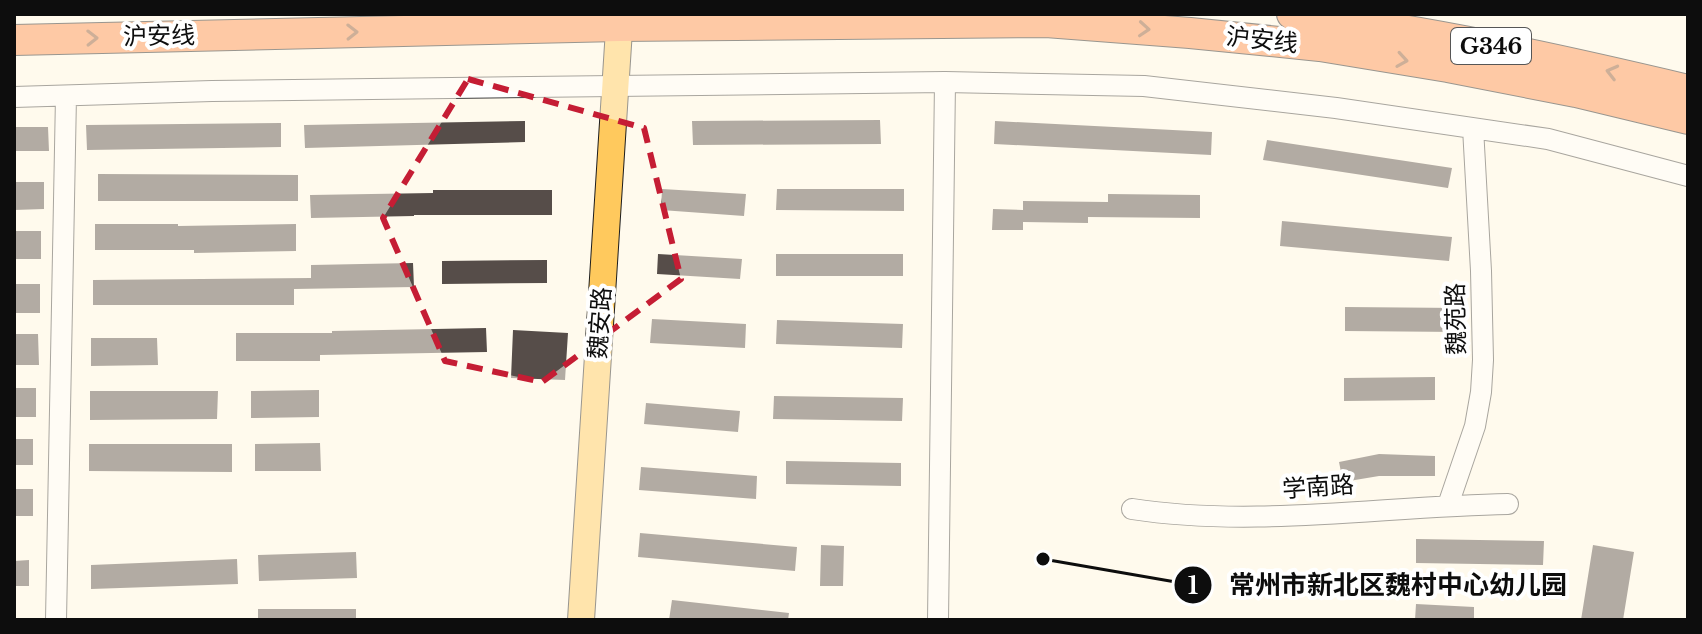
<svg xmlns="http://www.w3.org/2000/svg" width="1702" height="634" font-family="'Libre Baskerville','Noto Sans SC',serif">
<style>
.building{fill:#564d49}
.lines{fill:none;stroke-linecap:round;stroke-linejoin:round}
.minor-casing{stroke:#404040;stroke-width:22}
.major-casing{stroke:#1e1e1e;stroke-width:28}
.highway-casing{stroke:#1e1e1e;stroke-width:32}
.minor{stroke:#fff;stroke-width:20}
.major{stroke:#ffc95d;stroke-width:26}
.highway{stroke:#fc8e4e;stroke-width:30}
.oneway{stroke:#905431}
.marked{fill:none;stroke:#c51d34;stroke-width:6;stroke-dasharray:16 10;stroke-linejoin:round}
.labels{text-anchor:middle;stroke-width:8;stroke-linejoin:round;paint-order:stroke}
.shield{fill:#fff;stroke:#565656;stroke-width:2}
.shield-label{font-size:22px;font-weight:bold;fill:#0d0d0d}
.street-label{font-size:24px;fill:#0d0d0d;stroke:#fff}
.leader{fill:none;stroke:#0d0d0d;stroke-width:3}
.callout-dot{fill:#0d0d0d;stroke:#fff;stroke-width:3}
.mark-label{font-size:24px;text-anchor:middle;font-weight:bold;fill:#fff}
.callout-label{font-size:26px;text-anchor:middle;font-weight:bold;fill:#0d0d0d;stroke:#fff;stroke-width:8;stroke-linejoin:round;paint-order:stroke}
</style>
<rect width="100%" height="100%" fill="#fffaed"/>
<path class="building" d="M880,120l1,24 -188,1 -1,-24z
M525,121v21l-220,6 -1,-23z
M995,121l217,11 -1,23 -217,-11z
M281,123v24l-194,3 -1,-25z
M14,127h34l1,24h-35z
M1267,140l185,28 -4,20 -185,-28z
M98,174l200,1v26h-200z
M14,182h30v27l-30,1z
M662,189l84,5 -2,22 -83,-6z
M777,189h127v22l-128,-1z
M433,190h119v25h-138v1l-103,2 -1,-23 123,-2z
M1108,194l92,1v23l-112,-1v6l-65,-1v8h-31l1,-21 30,1v-9l85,1z
M1282,221l170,16 -3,24 -169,-15z
M95,224h83v2l118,-2v27l-102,2v-3h-99z
M14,231h27v28h-27z
M658,254l84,5 -2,20 -83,-5z
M776,254h127v22h-127z
M547,260v23l-105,1v-23z
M413,263l1,24 -120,2v16h-201v-25l218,-2v-13z
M14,284h26v29h-26z
M1345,307l115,1 -1,24 -114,-1z
M652,319l94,5 -1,24 -95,-5z
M777,320l126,4 -1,24 -126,-4z
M486,328l1,24 -167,3v6h-84v-28h96v-2z
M513,330l55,3 -3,47 -54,-2z
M14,334h24l1,31h-25z
M91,338h66l1,27 -67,1z
M1435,377v23l-91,1v-23z
M14,388h22v29h-22z
M319,390v27l-68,1v-27z
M90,391h128l-1,28 -127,1z
M774,396l129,2 -1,23 -129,-2z
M646,403l94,8 -2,21 -94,-8z
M14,439h19v26h-19z
M320,443l1,28h-66v-27z
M89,444h143v28l-143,-1z
M1379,454l56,2v20h-56l-36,6 -4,-20z
M786,461l115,2v23l-115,-2z
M641,467l116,9 -1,23 -117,-9z
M14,489h19v27h-19z
M640,533l157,14 -2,24 -157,-14z
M1416,539l128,2 -1,24 -127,-2z
M821,545l23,1 -1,40h-23z
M1593,545l41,7 -11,68h-42z
M356,552l1,26 -98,3 -1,-26z
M237,559l1,25 -147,5v-24z
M29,560v26h-15v-25z
M672,600l117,13 -1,7h-119z
M1416,604l58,3v13h-59z
M258,609h98v11h-98z"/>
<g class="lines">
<defs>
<path id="minor" d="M14,97l198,-6 733,-9 199,4 192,22 212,31 140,37
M1448,505l27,-79 6,-34 2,-32 -2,-89 -8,-143
M1132,509c123,19 251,-3 376,-5
M56,620l10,-524
M938,620l7,-538"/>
<path id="major" d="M581,620l39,-606"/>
<path id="highway" d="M1292,14c134,16 265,45 396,76
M14,40l605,-14 427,-4 144,11 130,13 128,21 128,25 112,27"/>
</defs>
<use href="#minor" class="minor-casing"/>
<use href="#major" class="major-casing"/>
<use href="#highway" class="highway-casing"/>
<use href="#minor" class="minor"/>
<use href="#major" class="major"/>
<use href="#highway" class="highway"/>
</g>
<defs><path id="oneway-chevron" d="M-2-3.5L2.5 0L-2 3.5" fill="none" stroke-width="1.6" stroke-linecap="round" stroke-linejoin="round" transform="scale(2)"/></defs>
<g class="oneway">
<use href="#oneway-chevron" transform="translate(1144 29) rotate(4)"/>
<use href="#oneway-chevron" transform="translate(352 32) rotate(-1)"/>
<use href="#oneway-chevron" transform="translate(92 38) rotate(-1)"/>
<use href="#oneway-chevron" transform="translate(1402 60) rotate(9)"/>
<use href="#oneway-chevron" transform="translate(1612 72) rotate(-166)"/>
</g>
<path d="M0 0H1702V634H0ZM468,79l176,49 37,151 -139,103 -97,-21 -62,-143z" fill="#fffaed" fill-opacity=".55" fill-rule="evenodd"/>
<path class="marked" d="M468,79l176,49 37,151 -139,103 -97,-21 -62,-143z"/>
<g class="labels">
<rect class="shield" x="1451" y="28" width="80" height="36" rx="6"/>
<g class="shield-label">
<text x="1491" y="54">G346</text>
</g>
<g class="street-label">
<text transform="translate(159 36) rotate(-1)" y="8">沪安线</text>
<text transform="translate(1262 40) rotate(6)" y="8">沪安线</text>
<text transform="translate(1456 319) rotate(-91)" y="8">魏苑路</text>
<text transform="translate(600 323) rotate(-86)" y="8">魏安路</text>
<text transform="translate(1318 487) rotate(-4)" y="8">学南路</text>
</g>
</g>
<path class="leader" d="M1043 559L1193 585"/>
<g class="callout-dot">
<circle cx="1043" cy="559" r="8"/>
<circle cx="1193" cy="585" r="20"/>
</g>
<g class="mark-label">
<text x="1193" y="594">1</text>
</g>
<g class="callout-label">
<text x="1398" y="594">常州市新北区魏村中心幼儿园</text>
</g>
<rect width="1702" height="634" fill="none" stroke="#0d0d0d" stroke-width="32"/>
</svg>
